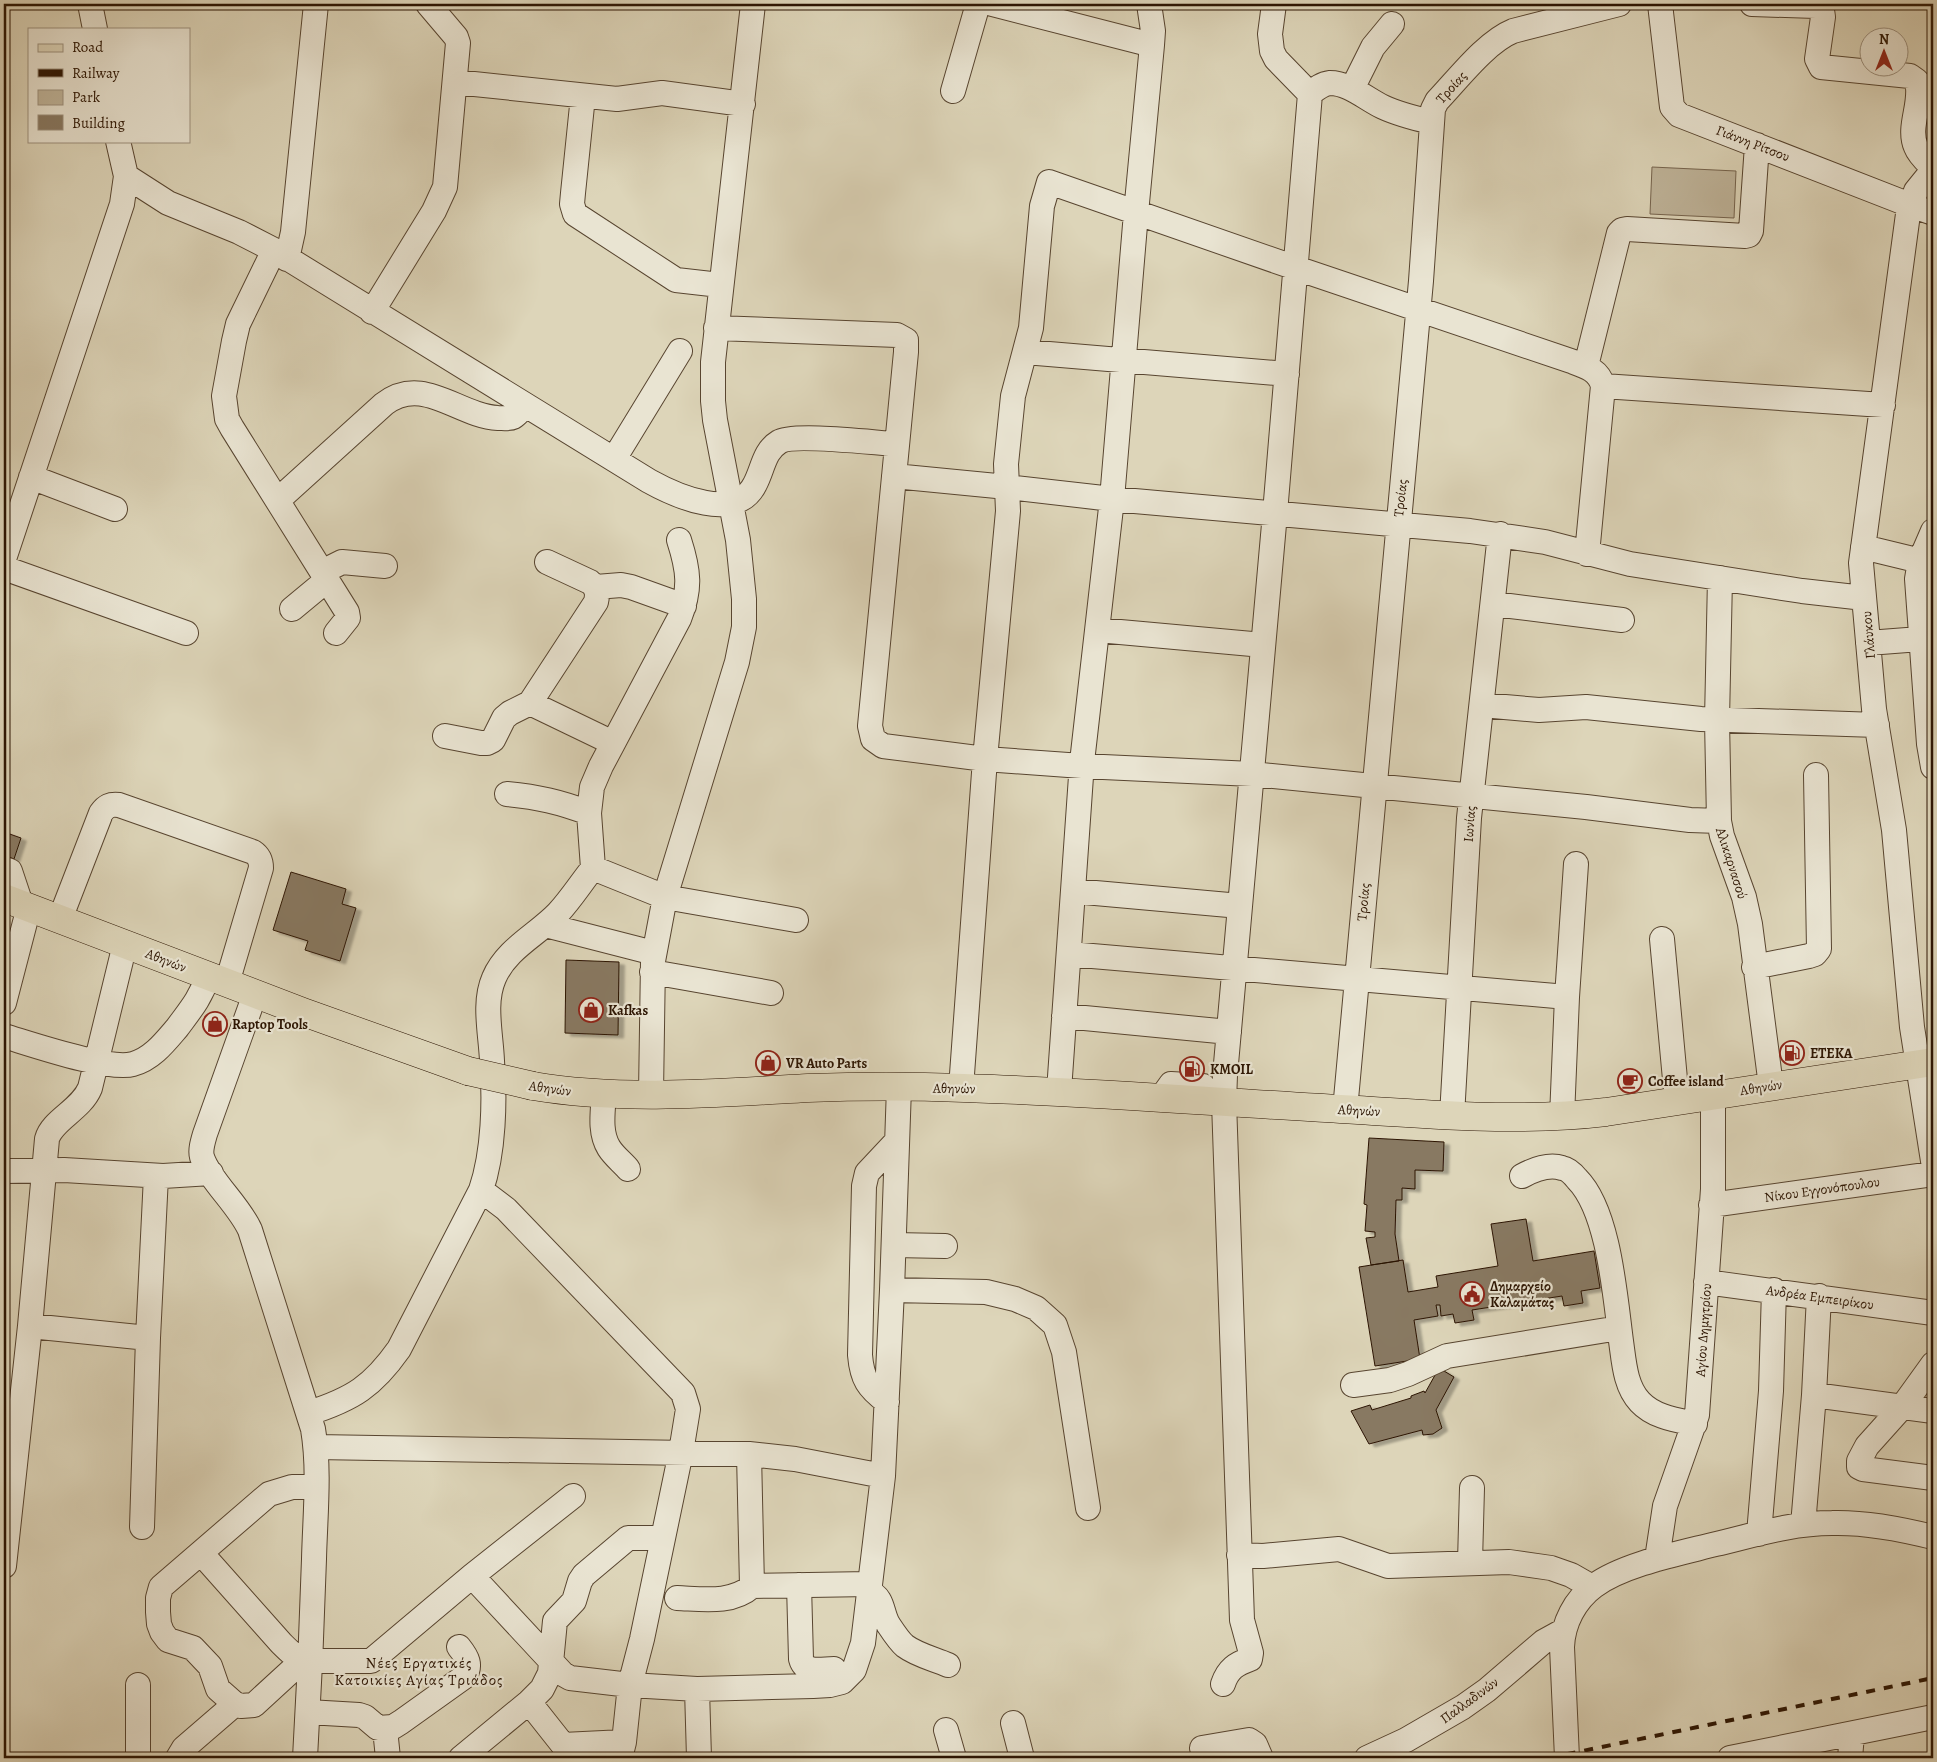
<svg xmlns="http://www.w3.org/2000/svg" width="1937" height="1762" font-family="Alegreya,serif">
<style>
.green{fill:#bfb49a;stroke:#76644e}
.building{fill:#887962;stroke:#2c1503;filter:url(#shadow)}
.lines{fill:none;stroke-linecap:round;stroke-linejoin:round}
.minor-casing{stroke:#584530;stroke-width:26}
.major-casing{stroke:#2c1503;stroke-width:29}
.minor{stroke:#e9e4d2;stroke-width:24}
.major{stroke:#ddd5b9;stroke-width:28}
.rail{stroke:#2c1503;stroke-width:4;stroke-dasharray:9 9;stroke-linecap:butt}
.major-bridge-casing{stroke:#2c1503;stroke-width:29;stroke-linecap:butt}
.major-bridge{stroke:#ddd5b9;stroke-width:28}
.labels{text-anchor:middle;stroke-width:4.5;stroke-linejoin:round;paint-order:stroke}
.street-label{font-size:14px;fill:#2c1503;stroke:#e9e4d2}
.poi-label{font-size:14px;font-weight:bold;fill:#2c1503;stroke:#e9e4d2;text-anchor:start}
.neighbourhood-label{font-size:15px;letter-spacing:1px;fill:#2c1503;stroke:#e9e4d2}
</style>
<defs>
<filter id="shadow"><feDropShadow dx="5.5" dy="3" stdDeviation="1" flood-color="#0004"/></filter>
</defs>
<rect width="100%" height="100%" fill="#ddd5b9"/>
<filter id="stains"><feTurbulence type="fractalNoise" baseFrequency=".004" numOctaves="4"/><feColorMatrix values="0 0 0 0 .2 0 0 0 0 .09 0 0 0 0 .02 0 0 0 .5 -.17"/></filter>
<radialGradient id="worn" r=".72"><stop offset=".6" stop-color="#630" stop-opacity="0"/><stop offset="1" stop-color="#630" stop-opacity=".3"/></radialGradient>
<path class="green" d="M1652,167l84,4 -2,47 -84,-4z"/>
<path class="building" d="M4,832l17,6 -7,21 -10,-4z
M291,872l55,17 -4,15 14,4 -16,53 -35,-11 3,-9 -35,-11z
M566,960l53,2 -1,73 -53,-2z
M1369,1138l75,4 -1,29 -28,-1v19l-13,-1v12h-6l-1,34 4,27 -28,4 -5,-27 9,-1v-5l-10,-1 2,-26 -3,-1z
M1526,1219l7,42 61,-10 6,37 -19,3 2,12 -19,3 -2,-10 -90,14 2,10 -19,3 -2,-9 -12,2 -1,-11h-4l2,11 -24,4 6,39 -45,7 -16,-99 44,-7 5,32 30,-5 -2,-11 62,-10 -7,-42z
M1439,1368l15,9 -18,33 6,18 -9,6 -10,1 -1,-5 -53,14 -18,-33 19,-6 2,5 39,-12v-2l13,-5 1,2z"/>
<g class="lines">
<defs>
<path id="minor" d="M90,4l5,25
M992,4l160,41 -16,168 -24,286 -30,263 -23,329
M1149,4l4,27 -1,14
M1660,4l12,103 7,8 231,90 23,8
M1752,4l64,2 6,4 1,7 -6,42 4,8 89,9 7,5c6,22 -10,45 -1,66 3,8 11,15 17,21
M455,82l162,17 45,-6 81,11
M1352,89l21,-42 19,-23
M953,91l25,-87
M1310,94c6,-5 11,-10 20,-11 19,0 36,16 53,24 15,7 31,11 48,15
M583,96l-10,97 -1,11 3,10 101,66 44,5
M1933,170l-17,21 -8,23 -47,349 13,146 20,121 18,197 21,134
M126,176l42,27 71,29 35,18 375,231c27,15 87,42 106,3 8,-15 9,-33 24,-42 14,-9 97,1 118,2
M274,250l-36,74 -4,17 -10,55 3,23 5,9 115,184 1,6 -12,15
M287,259l6,-27 23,-228
M372,312l62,-101 11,-24 13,-144 -2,-6 -28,-33
M716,328l181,7 9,5v12l-36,374 3,13 10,7 102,13 97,7 170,8 334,33 104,13 29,1
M1025,352l262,22
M1586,366l33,-133 3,-3 5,-1 118,7 4,-1 2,-4 6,-86
M1603,386l280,19
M614,459l66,-108
M894,476l113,11 105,12 358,32 75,11 85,22 172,27 62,7
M31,477l84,32
M278,500l106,-96c39,-30 74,12 114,14 5,0 11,1 15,-1 5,-3 8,-8 12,-11
M1933,531l-13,30 -3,18 12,165 4,23
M1863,547l70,17
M4,559l118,-355 4,-28 -8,-35
M4,568l182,65
M322,572l20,-10 43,4
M1720,578l-3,142 2,101 3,15 22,61 6,27 21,162
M596,587l25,-2 10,2 53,19
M1494,604l128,16
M292,609l35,-29
M1098,630l165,15
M1868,643l65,-5
M530,703l83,40
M1482,705l57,5 47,-3 115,12 176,6
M445,736l36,7h6l6,-3 11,-22 6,-5 20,-10 66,-101c2,-9 1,-14 -6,-20l-43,-20
M507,794c31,3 53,8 82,19
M593,868l72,29 131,23
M4,869l6,2 11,33
M1073,891l167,15
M60,919l41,-106c5,-7 9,-9 18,-8l134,47c6,4 8,8 8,16l-34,115
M545,925l109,28
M1662,939l15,162
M1069,954l498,43
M1754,967l55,-11 6,-2 4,-5 -3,-174
M652,972l119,21
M255,994l-50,140c-2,7 -5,16 -3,23 7,23 37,48 48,73l63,199c7,41 2,88 1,130 -2,67 -5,133 -9,199
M4,1003l25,-96
M1064,1016l165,16
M4,1036c27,8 105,35 129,28 19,-5 32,-22 44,-36 14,-19 23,-29 31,-52
M961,1088l24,-329 23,-248 -2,-47 7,-68 18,-68 11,-122 7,-24 247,86 275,93c14,5 28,9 32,25l-16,168
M604,1093c-1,18 -5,39 5,55 5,8 13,14 19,21
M651,1094l2,-133 12,-64 72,-235 7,-35v-28l-6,-59 -23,-120 -2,-19v-39l40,-358
M1161,1098l10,-14 32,2 9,16
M1345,1110l76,-829 12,-172 4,-8c21,-22 49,-59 76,-70l106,-27
M1452,1116l17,-298 31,-284
M1562,1117l5,-120 9,-133
M4,1171l60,-1 99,6 48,-3
M1522,1176c11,-6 27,-12 40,-8 6,1 11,6 15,11 32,32 38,117 44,162 3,21 4,45 19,61 14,15 36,18 55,22
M481,1190l25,19 177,184 5,16 -7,43 -39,187 -12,46 -6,57 -4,16
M1711,1205l222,-31
M894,1245l51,1
M1706,1282l227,31
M892,1290l94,2 29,7 21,9 19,17 9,27 24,156
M30,1326l118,12
M1933,1364l-31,43 -35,39 -8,15v6l4,2 70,9
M1353,1385l37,-5 18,-6 39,-18 172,-28
M1814,1395l119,16
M887,1402c-19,-14 -25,-23 -27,-47l4,-169 3,-13 30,-32
M309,1413c44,-14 64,-27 90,-64l82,-159c13,-38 14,-90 11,-129 -1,-27 -9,-58 2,-83 12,-29 43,-43 64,-65 13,-14 23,-30 35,-45l-4,-55 3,-26 9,-21 78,-147c12,-30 10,-48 0,-79
M316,1447l433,7 46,5 88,17
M749,1454l3,132 118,-2
M1803,1525l11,-130 5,-99
M142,1527l6,-189 8,-162
M1759,1534l12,-143 3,-101
M201,1553l80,90c9,9 16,17 30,18h60l101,-85 101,-80
M1239,1555l24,1 76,-7 49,17 121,-4 42,6 20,7 21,12
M1657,1559l8,-53 32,-91 16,-226v-94
M1470,1562l2,-74
M4,1566l26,-240 17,-187c5,-19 34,-29 43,-51l35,-144
M472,1576l91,98 7,4 60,7 67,4 116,-3 17,-1 12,-3 12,-12 9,-27 20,-167 9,-186 7,-203
M799,1585l2,74c4,15 20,10 33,10
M869,1592c15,6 12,20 19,32 4,6 11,17 17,22 12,9 29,13 43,19
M677,1598c26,1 55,6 75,-12
M303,1660l-49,45 -13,1 -6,-2 -17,-15 -8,-23 -17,-18 -25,-8 -6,-8 -3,-8 -1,-12v-14l3,-11 108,-93 23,-7h24
M1223,1684c5,-15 13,-20 27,-25l1,-6 -9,-33 -18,-518 1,-27 50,-562 35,-419 -34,-35 -4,-8 -2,-17 4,-30
M138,1685v73
M697,1689l2,69
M529,1702l34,43 61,-3
M308,1712l51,3 6,2 13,11 15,-1 8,-5 63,-45c8,-12 3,-20 -5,-30
M1013,1723l9,35
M385,1729l3,29
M946,1730l8,28
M1202,1748l47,-8 6,4 6,14
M178,1758l6,-10 51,-44
M461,1758l68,-56 13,-13 8,-16 5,-52 19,-20 6,-20 4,-6 44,-37h35
M1367,1758l39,-18 57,-33 24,-17 56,-48 20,-11
M1567,1758l-5,-111c1,-24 13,-47 32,-61 30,-22 87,-33 122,-42 38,-9 76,-21 116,-21 34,-1 69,6 101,14
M1730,1758l203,-41
M1850,1758l2,-23"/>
<path id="major" d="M4,898l299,114 165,59
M533,1086c88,15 186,7 275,2 52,-2 104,-2 156,0 132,4 263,15 394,22 83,5 165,12 248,2l327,-50"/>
</defs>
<use href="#minor" class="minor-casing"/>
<use href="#major" class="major-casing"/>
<use href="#minor" class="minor"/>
<use href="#major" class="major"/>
<path class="rail" d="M1549,1758l384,-80"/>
<defs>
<path id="major-bridge" d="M468,1071l65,15"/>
</defs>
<use href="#major-bridge" class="major-bridge-casing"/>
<use href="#major-bridge" class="major-bridge"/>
</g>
<defs>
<symbol id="shop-ring" viewBox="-11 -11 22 22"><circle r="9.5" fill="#e9e4d2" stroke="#8f2418" stroke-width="1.5"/><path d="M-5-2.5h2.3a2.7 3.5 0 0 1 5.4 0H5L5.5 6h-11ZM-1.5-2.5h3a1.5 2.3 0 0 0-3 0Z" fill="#8f2418"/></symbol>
<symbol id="fuel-ring" viewBox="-11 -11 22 22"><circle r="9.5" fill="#e9e4d2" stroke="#8f2418" stroke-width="1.5"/><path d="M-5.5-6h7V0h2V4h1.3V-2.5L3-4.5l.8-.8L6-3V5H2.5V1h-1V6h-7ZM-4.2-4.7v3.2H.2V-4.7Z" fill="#8f2418"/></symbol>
<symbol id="cafe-ring" viewBox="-11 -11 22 22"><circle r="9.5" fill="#e9e4d2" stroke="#8f2418" stroke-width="1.5"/><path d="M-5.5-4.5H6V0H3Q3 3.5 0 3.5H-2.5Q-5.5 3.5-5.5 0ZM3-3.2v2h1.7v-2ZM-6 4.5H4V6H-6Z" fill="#8f2418"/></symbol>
<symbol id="civic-ring" viewBox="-11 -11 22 22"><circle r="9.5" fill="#e9e4d2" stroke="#8f2418" stroke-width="1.5"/><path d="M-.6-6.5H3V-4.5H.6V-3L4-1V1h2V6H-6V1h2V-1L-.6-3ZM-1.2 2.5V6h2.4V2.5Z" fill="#8f2418"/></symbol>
</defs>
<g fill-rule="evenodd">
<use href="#shop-ring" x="577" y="996" width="28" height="28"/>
<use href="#shop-ring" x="201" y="1010" width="28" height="28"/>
<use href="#fuel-ring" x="1778" y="1039" width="28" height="28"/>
<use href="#shop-ring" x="754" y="1049" width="28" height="28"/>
<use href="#fuel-ring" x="1178" y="1055" width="28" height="28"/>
<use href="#cafe-ring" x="1616" y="1067" width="28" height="28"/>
<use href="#civic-ring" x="1458" y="1280" width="28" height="28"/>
</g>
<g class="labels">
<g class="street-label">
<text transform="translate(1451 87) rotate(-48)" y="5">Τροίας</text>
<text transform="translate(1753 143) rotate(21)" y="5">Γιάννη Ρίτσου</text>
<text transform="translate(1400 498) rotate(-84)" y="5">Τροίας</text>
<text transform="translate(1868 635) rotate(-95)" y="5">Γλάυκου</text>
<text transform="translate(1469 824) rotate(-86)" y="5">Ιωνίας</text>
<text transform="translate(1732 863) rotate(72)" y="5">Αλικαρνασού</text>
<text transform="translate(1363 902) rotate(-85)" y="5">Τροίας</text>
<text transform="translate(166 960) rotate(21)" y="5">Αθηνών</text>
<text transform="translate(1761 1087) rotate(-9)" y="5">Αθηνών</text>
<text transform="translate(550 1088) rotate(8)" y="5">Αθηνών</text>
<text transform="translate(954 1088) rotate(1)" y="5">Αθηνών</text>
<text transform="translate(1359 1110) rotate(3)" y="5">Αθηνών</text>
<text transform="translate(1822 1189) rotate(-8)" y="5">Νίκου Εγγονόπουλου</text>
<text transform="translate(1820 1297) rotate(8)" y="5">Ανδρέα Εμπειρίκου</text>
<text transform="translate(1703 1330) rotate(-86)" y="5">Αγίου Δημητρίου</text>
<text transform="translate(1469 1700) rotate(-36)" y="5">Παλλαδινών</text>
</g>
<g class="poi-label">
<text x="608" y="1015">Kafkas</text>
<text x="232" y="1029">Raptop Tools</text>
<text x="1810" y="1058">ΕΤΕΚΑ</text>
<text x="786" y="1068">VR Auto Parts</text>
<text x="1210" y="1074">KMOIL</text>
<text x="1648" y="1086">Coffee island</text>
<text x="1490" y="1291">Δημαρχείο<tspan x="1490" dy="16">Καλαμάτας</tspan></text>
</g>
<g class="neighbourhood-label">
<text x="419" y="1668">Νέες Εργατικές<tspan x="419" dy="17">Κατοικίες Αγίας Τριάδος</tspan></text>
</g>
</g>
<rect width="1937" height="1762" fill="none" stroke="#ddd5b9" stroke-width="20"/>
<rect x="5" y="5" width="1927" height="1752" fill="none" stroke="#2c1503" stroke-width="2.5"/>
<rect x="10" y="10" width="1917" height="1742" fill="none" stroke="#2c1503"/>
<rect x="28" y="28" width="162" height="115" fill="#e9e4d2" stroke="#9d917f"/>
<rect x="38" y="44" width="25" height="8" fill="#ddd5b9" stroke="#9d917f"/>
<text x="72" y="52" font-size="15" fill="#2c1503">Road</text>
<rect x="38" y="69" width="25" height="8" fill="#2c1503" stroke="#9d917f"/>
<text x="72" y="78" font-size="15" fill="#2c1503">Railway</text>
<rect x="38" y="90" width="25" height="15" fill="#bfb49a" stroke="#9d917f"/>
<text x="72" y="102" font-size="15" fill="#2c1503">Park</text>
<rect x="38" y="115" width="25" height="15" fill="#887962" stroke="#9d917f"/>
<text x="72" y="128" font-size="15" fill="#2c1503">Building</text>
<g transform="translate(1884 52)"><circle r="24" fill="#e9e4d2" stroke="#9d917f"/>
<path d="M0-4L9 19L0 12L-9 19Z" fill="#8f2418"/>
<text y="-8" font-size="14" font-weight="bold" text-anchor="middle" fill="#2c1503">N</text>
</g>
<rect width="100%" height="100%" filter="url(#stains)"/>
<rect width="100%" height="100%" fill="url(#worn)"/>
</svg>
